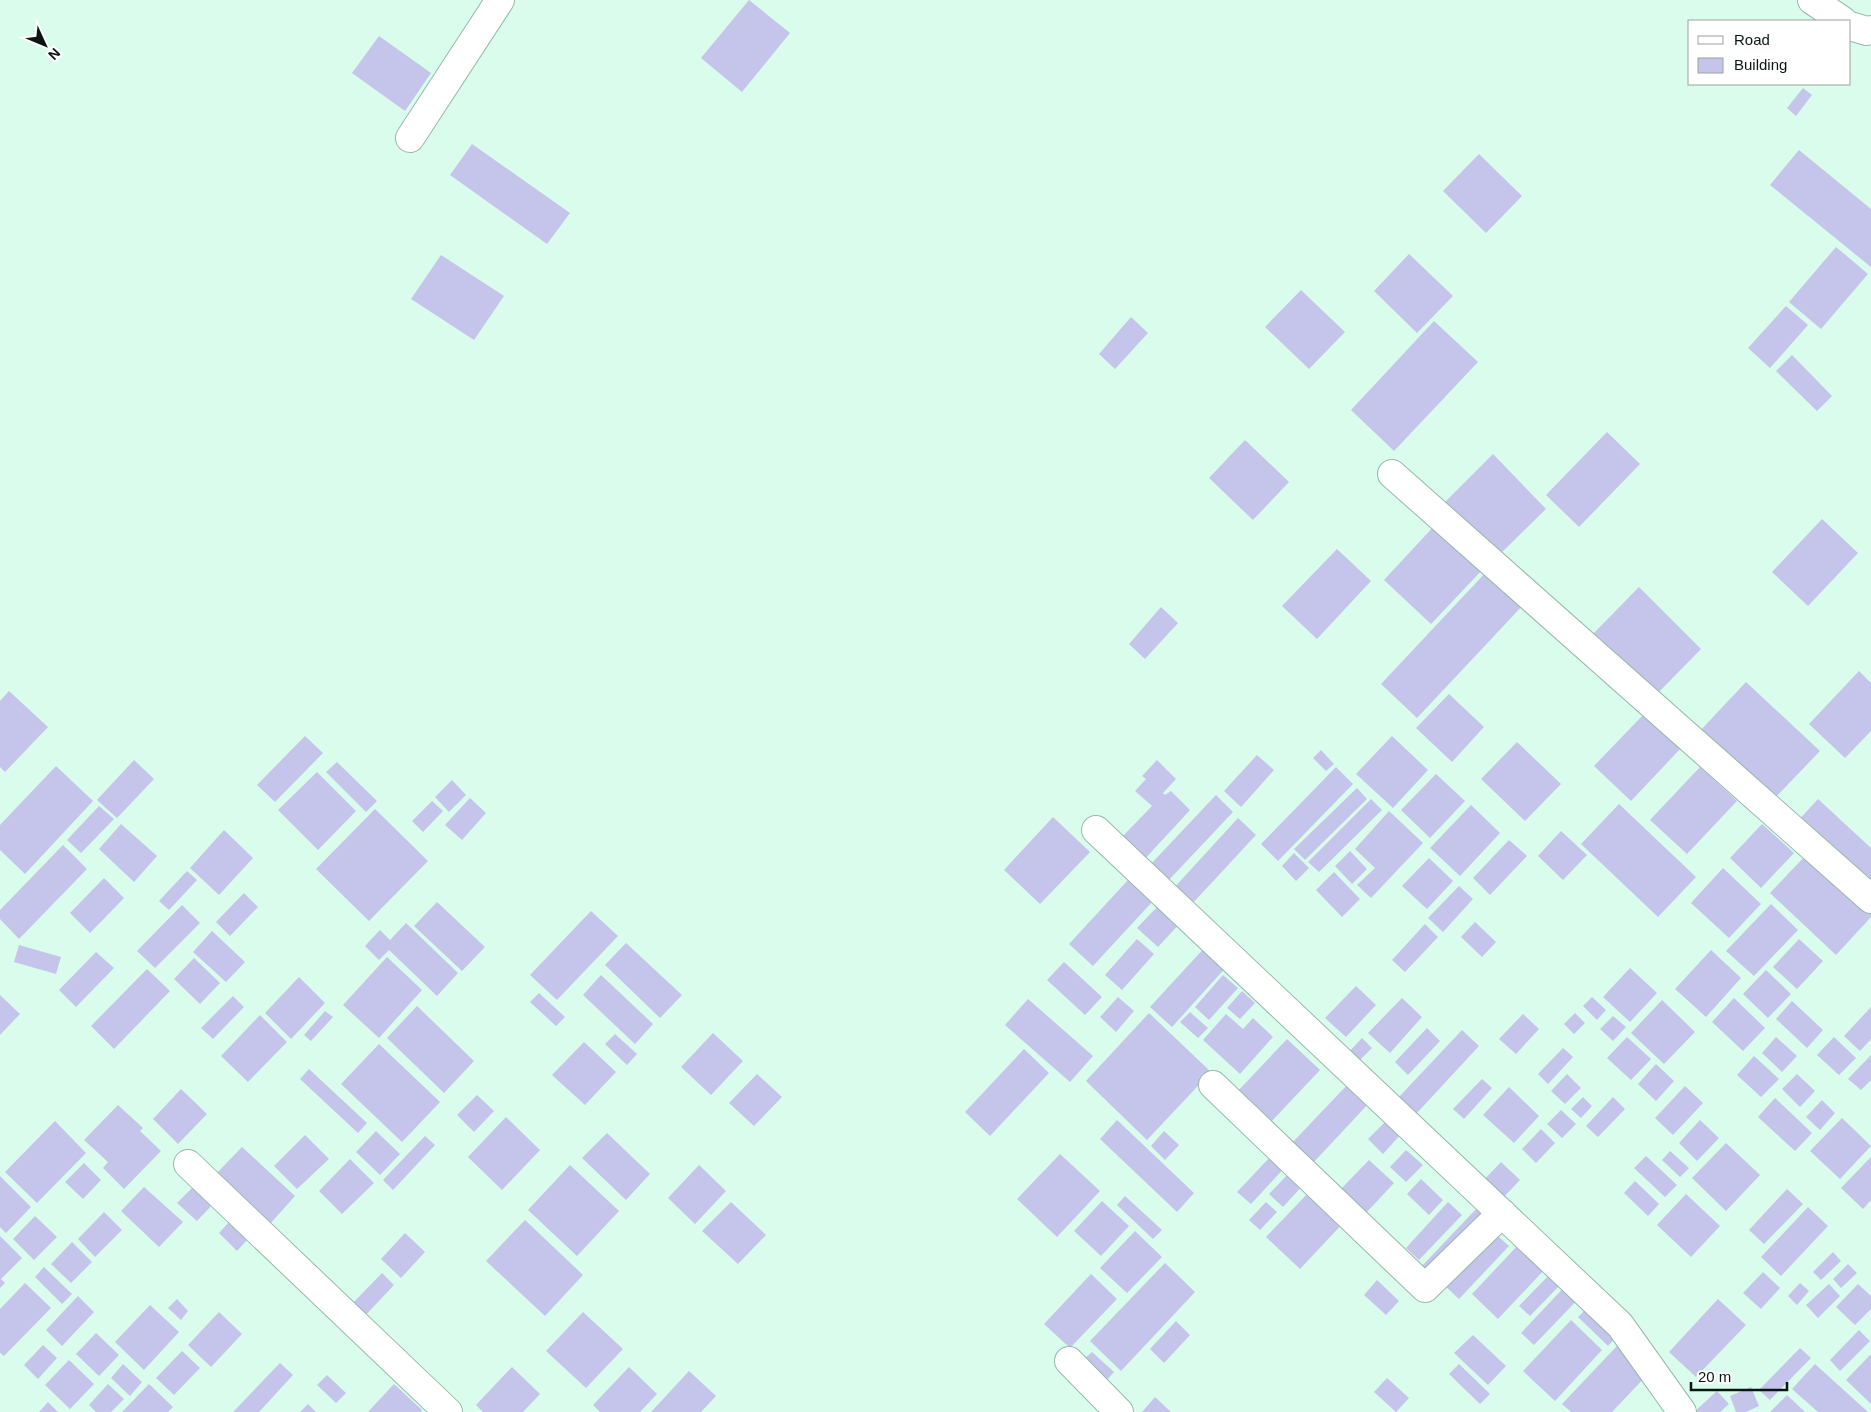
<svg xmlns="http://www.w3.org/2000/svg" width="1871" height="1412" font-family="Arial,sans-serif">
<style>
.building{fill:#c5c4eb}
.lines{fill:none;stroke-linecap:round;stroke-linejoin:round}
.street-casing{stroke:#98b9a9;stroke-width:30}
.street{stroke:#fff;stroke-width:28}
</style>
<rect width="100%" height="100%" fill="#dafcec"/>
<path class="building" d="M749,0l41,33 -48,59 -41,-34z
M379,36l52,37 -26,38 -53,-38z
M1803,88l9,7 -16,21 -9,-8z
M472,144l98,69 -23,31 -97,-69z
M1799,150l72,59v58l-101,-82z
M1479,154l43,42 -36,37 -43,-42z
M1836,247l32,27 -47,55 -32,-27z
M1409,254l44,42 -36,37 -43,-42z
M441,255l63,41 -30,44 -63,-41z
M1301,290l44,42 -36,37 -44,-42z
M1786,306l22,19 -38,43 -22,-20z
M1131,317l17,16 -33,36 -16,-15z
M1434,321l44,41 -84,89 -43,-41z
M1792,355l40,41 -15,15 -41,-40z
M1607,432l33,32 -61,63 -33,-32z
M1245,440l44,42 -36,38 -44,-42z
M1493,454l53,55 -49,48 -53,-54z
M1822,519l36,34 -50,53 -36,-34z
M1436,524l47,45 -52,55 -47,-44z
M1337,549l34,32 -54,58 -35,-33z
M1489,569l36,34 -108,115 -36,-34z
M1639,587l62,62 -47,48 -63,-61z
M1161,607l17,16 -33,36 -16,-15z
M1859,671l12,12v48l-26,27 -36,-34z
M1746,682l74,69 -49,51 -73,-69z
M9,691l39,36 -43,45 -5,-5v-66z
M1449,694l35,33 -32,35 -36,-34z
M1644,714l37,34 -50,53 -37,-35z
M305,736l18,17 -48,49 -18,-17z
M1392,736l36,34 -35,38 -37,-34z
M1517,742l44,42 -36,37 -44,-42z
M1321,750l13,14 -8,7 -13,-13z
M1257,755l17,15 -33,37 -17,-16z
M134,760l20,19 -37,39 -20,-18z
M1157,760l19,19 -13,14 2,2 6,-4 19,19 -48,52 -23,-22 33,-34 -17,-15 11,-12 -4,-3z
M337,762l40,39 -11,11 -40,-40z
M56,766l37,35 -68,73 -25,-24v-25z
M1336,767l17,17 -75,77 -17,-17z
M1700,767l37,34 -50,53 -37,-34z
M317,772l39,39 -38,39 -40,-40z
M1436,774l29,27 -35,37 -29,-28z
M452,780l14,15 -17,17 -14,-15z
M1357,788l10,11 -62,61 -11,-11z
M1216,795l17,17 -66,70 -18,-16z
M470,798l16,15 -24,27 -17,-15z
M1371,799l11,11 -63,62 -11,-10z
M1818,799l53,49v42l-74,-68z
M432,801l11,10 -20,21 -11,-11z
M1619,804l77,73 -38,40 -77,-73z
M1471,805l29,28 -40,43 -30,-28z
M99,806l15,13 -33,34 -14,-13z
M375,809l53,52 -59,60 -53,-52z
M1389,811l34,32 -52,55 -14,-13 18,-17 -20,-19z
M1053,817l37,35 -50,52 -36,-34z
M1238,818l18,17 -65,70 -18,-16z
M121,824l36,32 -23,26 -35,-33z
M1762,824l32,29 -33,35 -31,-30z
M224,830l29,28 -34,37 -29,-27z
M1561,831l26,24 -24,25 -25,-24z
M1509,840l18,16 -37,39 -17,-17z
M63,845l24,24 -68,70 -19,-20v-9z
M1350,851l17,18 -15,15 -17,-18z
M1294,853l15,15 -13,13 -14,-15z
M1807,854l64,60v3l-35,38 -66,-62z
M1429,858l24,23 -26,28 -25,-23z
M1723,868l38,36 -32,34 -38,-35z
M187,871l10,9 -28,30 -10,-9z
M1334,872l26,27 -18,18 -26,-27z
M104,878l20,20 -34,35 -20,-20z
M1129,879l24,22 -60,65 -24,-22z
M1459,886l14,13 -30,33 -15,-14z
M244,893l14,14 -28,29 -14,-14z
M437,902l48,45 -23,24 -48,-45z
M1161,903l21,18 -24,26 -21,-19z
M1771,904l27,26 -44,46 -28,-25z
M182,905l18,18 -45,45 -18,-17z
M591,911l27,25 -61,64 -27,-25z
M1475,922l21,20 -14,15 -21,-20z
M406,923l52,50 -21,23 -48,-46 -10,10 -14,-14 15,-16 10,10z
M1425,924l13,13 -33,35 -13,-12z
M212,931l33,31 -19,20 -33,-30z
M1137,939l17,15 -32,36 -17,-15z
M1799,939l24,22 -26,28 -24,-22z
M626,943l56,52 -22,23 -55,-53z
M19,945l42,12 -5,17 -42,-12z
M1207,945l22,19 -57,63 -22,-20z
M1711,950l30,28 -35,39 -31,-28z
M96,952l18,16 -38,39 -17,-17z
M387,957l35,33 -43,48 -36,-33z
M194,958l26,25 -20,21 -26,-25z
M1064,962l38,35 -17,18 -38,-35z
M1630,968l27,25 -27,29 -27,-25z
M147,969l23,22 -56,58 -23,-23z
M1766,970l25,24 -23,24 -25,-24z
M601,975l52,49 -18,20 -52,-49z
M1223,975l15,13 -29,32 -14,-13z
M299,977l26,26 -34,36 -26,-26z
M1356,986l20,19 -30,32 -21,-19z
M1242,991l13,12 -15,16 -13,-11z
M539,993l26,24 -9,9 -26,-24z
M0,995l20,19 -20,21z
M233,996l11,11 -31,32 -12,-11z
M1118,997l16,14 -18,21 -16,-15z
M1592,997l14,13 -9,10 -14,-14z
M1402,998l20,19 -32,36 -22,-20z
M1734,998l31,30 -22,23 -31,-29z
M1028,999l65,57 -23,26 -65,-57z
M1662,1000l33,32 -31,32 -33,-31z
M1792,1001l31,29 -16,18 -31,-29z
M417,1006l57,55 -30,32 -57,-55z
M1871,1007v32l-11,12 -16,-15z
M325,1011l8,6 -22,24 -7,-6z
M1190,1012l18,16 -10,10 -18,-16z
M1149,1013l62,59 -64,68 -61,-59z
M1575,1013l10,10 -11,11 -10,-10z
M1226,1014l17,15 10,-11 20,19 -33,37 -37,-34z
M1523,1014l16,15 -23,25 -17,-15z
M260,1015l27,27 -39,40 -27,-26z
M1613,1016l13,11 -13,14 -13,-12z
M1427,1028l13,13 -32,34 -13,-13z
M1462,1030l17,16 -63,68 -18,-16z
M713,1033l30,28 -32,34 -30,-28z
M615,1034l22,20 -10,11 -22,-21z
M1627,1037l24,22 -20,21 -24,-22z
M1776,1037l21,19 -15,16 -20,-19z
M1834,1037l22,21 -17,17 -22,-20z
M1362,1038l10,10 -16,16 -10,-9z
M1287,1039l33,31 -50,53 -33,-31z
M584,1042l32,30 -31,33 -33,-30z
M379,1044l61,58 -38,40 -61,-58z
M1563,1048l10,9 -25,27 -10,-10z
M1024,1049l25,24 -59,63 -25,-24z
M1871,1055v25l-10,10 -13,-11z
M1754,1056l25,23 -18,18 -24,-22z
M1656,1064l18,17 -18,20 -18,-17z
M309,1069l58,54 -9,10 -58,-54z
M757,1074l25,23 -28,29 -25,-23z
M1567,1074l14,14 -16,16 -14,-13z
M1797,1074l18,17 -15,16 -18,-18z
M1482,1079l10,9 -28,31 -11,-10z
M1350,1082l20,20 -58,62 -21,-20z
M1685,1086l18,17 -30,32 -18,-17z
M1509,1087l30,29 -25,27 -31,-28z
M181,1089l26,25 -29,30 -25,-25z
M477,1095l17,16 -20,21 -17,-17z
M1583,1097l9,9 -11,12 -10,-9z
M1613,1097l12,12 -27,28 -12,-11z
M1775,1098l37,35 -17,18 -37,-34z
M1822,1100l13,13 -15,17 -14,-13z
M118,1105l25,23 -3,3 21,20 -37,38 -21,-21 5,-6 -24,-22z
M1561,1110l15,14 -14,14 -15,-14z
M506,1117l34,33 -38,40 -34,-33z
M1842,1118l29,28 -31,33 -30,-28z
M1388,1119l14,14 -19,21 -15,-15z
M1117,1120l77,73 -17,19 -77,-73z
M1700,1120l19,18 -22,23 -18,-18z
M55,1121l31,32 -49,50 -32,-31z
M1541,1129l14,14 -19,20 -14,-14z
M376,1131l24,23 -20,21 -24,-23z
M1164,1131l15,14 -14,15 -14,-14z
M607,1133l43,41 -24,26 -44,-42z
M305,1135l24,24 -32,30 -23,-23z
M425,1136l10,9 -42,45 -10,-10z
M1726,1143l34,32 -34,36 -34,-33z
M242,1147l53,49 -26,29 -54,-50z
M1406,1150l17,15 -17,17 -16,-15z
M1670,1151l19,17 -9,9 -18,-17z
M1274,1153l13,12 -36,39 -14,-12z
M1060,1154l40,37 -43,46 -40,-38z
M1646,1156l31,29 -12,12 -31,-29z
M1871,1157v43l-8,9 -22,-21z
M350,1159l24,24 -32,31 -23,-23z
M1369,1160l25,23 -29,31 -25,-24z
M1501,1162l19,18 -21,22 -19,-18z
M84,1163l17,17 -18,19 -18,-17z
M570,1165l49,46 -42,45 -49,-46z
M699,1165l27,26 -31,33 -27,-26z
M1291,1171l14,12 -22,24 -14,-13z
M0,1176l31,31 -25,26 -6,-6z
M1421,1179l22,21 -14,15 -22,-21z
M1635,1181l24,23 -11,12 -24,-23z
M196,1184l19,18 -18,19 -20,-18z
M144,1187l39,35 -24,25 -38,-36z
M1787,1189l16,15 -39,40 -15,-14z
M1311,1190l34,31 -45,48 -34,-32z
M1686,1194l34,32 -29,31 -34,-32z
M1125,1196l37,34 -9,9 -36,-34z
M1102,1201l27,25 -28,30 -27,-25z
M731,1202l35,33 -28,29 -36,-33z
M1266,1202l11,10 -17,18 -11,-10z
M1448,1202l14,13 -43,45 -13,-12z
M1808,1207l20,19 -47,50 -20,-19z
M1477,1208l9,9 -56,60 -9,-10z
M104,1212l18,18 -27,27 -17,-18z
M35,1216l22,21 -23,23 -21,-21z
M525,1220l58,55 -38,41 -59,-55z
M229,1222l19,17 -11,12 -18,-18z
M1491,1230l18,16 -50,53 -17,-16z
M1135,1231l27,26 -35,36 -27,-25z
M405,1233l20,19 -24,26 -20,-19z
M0,1236l22,22 -21,21 4,4 -5,5z
M72,1242l20,20 -21,21 -20,-19z
M1520,1243l26,25 -48,51 -26,-25z
M1833,1252l8,9 -20,19 -8,-8z
M1165,1263l30,29 -74,79 -31,-30z
M1848,1264l9,9 -16,15 -8,-9z
M44,1267l28,27 -10,10 -27,-27z
M1763,1272l17,16 -19,21 -18,-16z
M382,1273l12,12 -32,34 -13,-12z
M1551,1273l11,10 -32,33 -11,-10z
M1091,1274l26,25 -47,49 -26,-24z
M1377,1280l22,21 -13,14 -22,-20z
M1571,1280l13,13 -50,52 -13,-12z
M25,1283l26,25 -47,48 -4,-3v-44z
M1800,1283l9,8 -12,14 -9,-9z
M1829,1284l11,12 -22,22 -12,-13z
M1858,1284l13,12v13l-16,16 -19,-18z
M78,1296l16,16 -32,34 -16,-16z
M177,1299l11,12 -7,9 -13,-12z
M1718,1299l28,26 -50,52 -27,-25z
M150,1305l29,27 -35,38 -29,-28z
M1589,1306l30,28 -11,12 -30,-29z
M219,1312l23,22 -31,33 -23,-22z
M583,1312l40,37 -37,39 -40,-37z
M1571,1320l31,30 -47,51 -32,-30z
M1176,1321l14,14 -26,28 -14,-14z
M1859,1330l11,11 -30,30 -10,-11z
M96,1333l23,22 -20,21 -23,-22z
M1473,1335l33,31 -18,19 -34,-32z
M43,1345l14,13 -19,21 -14,-14z
M1617,1346l31,28 -36,38h-41l-9,-8z
M1800,1348l11,10 -41,42 -11,-10z
M182,1351l18,17 -26,27 -18,-17z
M1092,1352l22,20 -9,10 -23,-21z
M1871,1354v50l-25,-24z
M69,1360l25,24 -24,25 -25,-24z
M280,1363l13,12 -34,37h-26z
M123,1364l19,18 -12,14 -19,-18z
M1459,1364l31,30 -10,10 -31,-30z
M1815,1364l53,48h-50l-26,-23z
M512,1367l28,27 -17,18h-40l-7,-7z
M629,1367l28,27 -17,18h-40l-7,-7z
M689,1371l27,25 -15,16h-50z
M327,1375l19,18 -10,10 -19,-18z
M1387,1378l22,20 -13,14 -22,-20z
M108,1384l16,15 -13,13h-15l-7,-7z
M149,1384l24,23 -5,5h-46z
M394,1384l28,26 -1,2h-53z
M1751,1387l8,19 -13,6h-10l-6,-16z
M1717,1391l12,13 -9,8h-26z
M1787,1395l18,17h-35z
M1155,1397l16,15h-29z
M48,1402l10,10h-19z
M308,1404l8,8h-16z"/>
<g class="lines">
<defs>
<path id="street" d="M1812,0l31,21
M1850,26l17,5 4,-1
M410,138l90,-138
M1392,474l479,425
M1096,830l524,495 62,87
M1213,1085l212,203 77,-75
M188,1164l260,248
M1069,1361l50,51"/>
</defs>
<use href="#street" class="street-casing"/>
<use href="#street" class="street"/>
</g>
<rect x="1688" y="20" width="162" height="65" fill="#ffffff" stroke="#9da2a0"/>
<rect x="1698" y="36" width="25" height="8" fill="#ffffff" stroke="#9da2a0"/>
<text x="1734" y="45" font-size="15" fill="#0a1611">Road</text>
<rect x="1698" y="58" width="25" height="15" fill="#c5c4eb" stroke="#9da2a0"/>
<text x="1734" y="70" font-size="15" fill="#0a1611">Building</text>
<g transform="translate(45 45) rotate(134)" stroke="#ffffff" stroke-width="4" paint-order="stroke">
<path d="M0-4L9 19L0 12L-9 19Z" fill="#0a1611"/>
<text y="-8" font-size="14" font-weight="bold" text-anchor="middle" fill="#0a1611">N</text>
</g>
<path d="M1691 1382v8h96v-8" fill="none" stroke="#0a1611" stroke-width="2.5"/>
<text x="1698" y="1382" font-size="15" fill="#0a1611" stroke="#ffffff" stroke-width="4" paint-order="stroke">20 m</text>
</svg>
